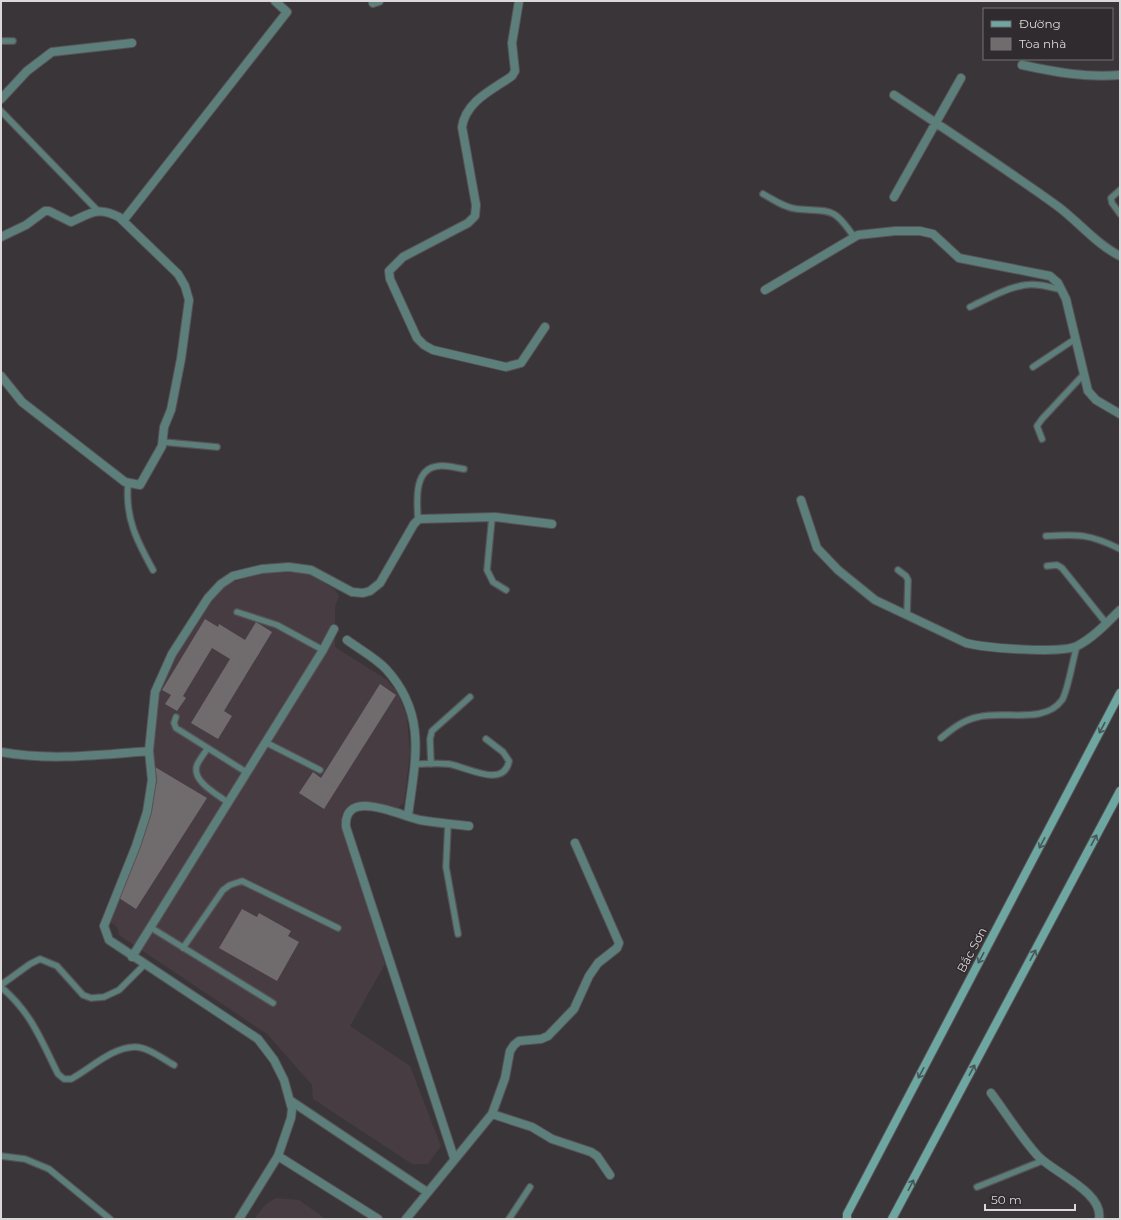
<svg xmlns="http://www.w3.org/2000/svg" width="1121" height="1220" font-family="Montserrat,sans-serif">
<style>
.built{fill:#473c42}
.building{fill:#706b6d}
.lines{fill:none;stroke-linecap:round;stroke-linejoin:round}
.lane-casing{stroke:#575255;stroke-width:8}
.street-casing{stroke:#575255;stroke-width:10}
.secondary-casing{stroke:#575255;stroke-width:10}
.lane{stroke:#5c7f7b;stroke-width:5.5}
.street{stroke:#5c7f7b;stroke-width:8}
.secondary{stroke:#6ea7a1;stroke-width:8}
.oneway{stroke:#465656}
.labels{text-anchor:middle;stroke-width:3;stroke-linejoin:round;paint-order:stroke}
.street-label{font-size:12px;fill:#dbd8da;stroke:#302b2e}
</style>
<rect width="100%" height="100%" fill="#3a3538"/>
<path class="built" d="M308,572l27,18 4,6 -4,11v40l52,33 11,13 9,24 3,36 -6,49 -7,7 -33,-8 -7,1 -5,1 -8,7 -3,6 44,148 -35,62 60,40 31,80 -13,18h-16l-99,-65 -1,-14 -45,-51 -148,-99 -2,-8 -7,-5 40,-110 7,-32 -4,-31 4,-58 6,-16 59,-89 36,-13z
M276,1198l23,2 27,19h-72l12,-15z"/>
<path class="building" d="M205,619l13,8 1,-3 26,16 11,-18 16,10 -48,79 8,5 -14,23 -27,-16 39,-64 -18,-11 -29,48 3,2 -9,13 -12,-7 6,-9 -9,-5z
M380,684l16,11 -72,114 -25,-16 14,-21 8,6z
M155,767l52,31 -71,111 -17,-11 31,-86 7,-32z
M242,909l15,8 2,-4 32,18 -3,5 11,6 -22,39 -58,-33z"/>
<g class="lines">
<defs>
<path id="lane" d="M1,41h12
M1,111l97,100
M1120,190l-9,8 1,5 8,11
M763,194c11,6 22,14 34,15 34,3 36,-3 57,28
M970,307c17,-8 36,-19 55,-22 12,-2 25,2 37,5
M1033,367l42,-28
M1042,439l-5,-13 5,-7 41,-44
M163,442l54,5
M128,484c-3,34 9,57 25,86
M492,517l-5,53 6,12 13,8
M418,520c-1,-18 -5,-52 21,-54 8,-1 17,2 25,3
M1046,536c32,-2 44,-2 74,13
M1047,566l10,-1 5,3 44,55
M898,570l8,6 2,4 -1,35
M237,612l40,13 46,25
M176,717l-2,6 2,5 70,44
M941,738c11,-9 22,-18 37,-21 26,-7 66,8 84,-17 6,-9 11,-42 15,-54
M265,742l55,28
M207,749c-3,5 -8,11 -10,16 -6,16 20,29 30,37
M415,764c11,0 23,-1 34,0 18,3 55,25 60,-3l-6,-9 -17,-13
M431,764l-1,-25 2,-8 38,-34
M448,824l-2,43 12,67
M150,927l123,76
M183,948l40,-58 7,-5 12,-4 96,47
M1,985l29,-21 10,-5 17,7 26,29 8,3 13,-1 15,-7 25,-25
M1,987c30,25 40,53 57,87l6,5h7c19,-10 41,-32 64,-32 13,0 28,12 39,18
M1,1156l24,3 24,10 61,50
M977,1187l65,-26
M509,1219l21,-32"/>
<path id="street" d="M519,1l-7,42 3,28 -3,5c-20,14 -46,25 -50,51l14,78 -1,11 -7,7 -65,34 -14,14 1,8 27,59 7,7 9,5 73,17 15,-4 24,-36
M373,3l6,-2
M1022,65c33,7 64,13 98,10
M894,95c54,36 109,72 162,110 22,16 40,39 64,51
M1,99l26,-28 25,-19 80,-9
M894,197l67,-119
M123,221l164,-209 -12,-11
M1,237l25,-12 19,-14h4l22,11c20,-9 27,-16 48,-5l59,57 7,12 4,14 -8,59 -10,51 -7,17 -2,19 -22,39 -15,-3 -103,-80 -21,-26
M765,290l93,-55 37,-4h25l13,3 26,24 91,18 8,7 8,16 22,92 8,9 24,14
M801,500l16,48 21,22 37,30 91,43c20,5 94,11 111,3 16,-8 31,-24 43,-36
M347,640c12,9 29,18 39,29 42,46 29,92 22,147
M1,752c49,9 98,3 148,-1
M132,957l191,-307 11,-21
M991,1093c15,20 29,43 46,62 15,17 67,37 62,64
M291,1101l136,91
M492,1114l40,13 20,12 39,13 6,4 13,19
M278,1156l13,-38 1,-9 -8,-29 -10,-20 -16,-21 -149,-99 -5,-14 32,-80 11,-34 5,-32 -3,-29 6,-59 17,-38 36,-56 13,-14 12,-8 29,-7 27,-2 22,3 41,22 11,1 7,-2 10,-8 34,-59 5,-5 76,-2 57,7
M454,1158l-108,-331c-3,-40 55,-11 74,-7 16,3 33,4 49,6
M239,1219l39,-63 100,63
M406,1219l86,-105 13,-36 5,-27 4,-6 5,-4 22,-2 7,-3 26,-27 15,-33 9,-13 19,-15 2,-5 -44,-100"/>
<path id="secondary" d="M847,1219v-5l273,-521
M892,1219l228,-428"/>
</defs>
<use href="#lane" class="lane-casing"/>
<use href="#street" class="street-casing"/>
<use href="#secondary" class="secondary-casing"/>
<use href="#lane" class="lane"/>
<use href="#street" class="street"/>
<use href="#secondary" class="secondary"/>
</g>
<defs><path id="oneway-shaft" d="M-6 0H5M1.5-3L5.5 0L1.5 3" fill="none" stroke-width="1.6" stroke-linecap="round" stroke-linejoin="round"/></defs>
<g class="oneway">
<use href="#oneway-shaft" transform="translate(1102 728) rotate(118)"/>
<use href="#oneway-shaft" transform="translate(1094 840) rotate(-62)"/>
<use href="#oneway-shaft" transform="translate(1042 843) rotate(118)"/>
<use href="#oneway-shaft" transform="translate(1033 955) rotate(-62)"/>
<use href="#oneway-shaft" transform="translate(981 958) rotate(118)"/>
<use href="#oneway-shaft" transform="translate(972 1070) rotate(-62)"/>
<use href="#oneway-shaft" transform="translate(921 1073) rotate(118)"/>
<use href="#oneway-shaft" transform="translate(911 1185) rotate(-62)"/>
</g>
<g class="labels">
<g class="street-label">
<text transform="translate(972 950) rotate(-62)" y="4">Bắc Sơn</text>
</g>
</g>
<rect width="1121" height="1220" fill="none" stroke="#dbd8da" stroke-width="4"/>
<rect x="983" y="8" width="130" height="52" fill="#302b2e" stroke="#747073"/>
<rect x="991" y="21" width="20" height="6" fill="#6ea7a1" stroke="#747073"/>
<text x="1019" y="28" font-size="12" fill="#dbd8da">Đường</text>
<rect x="991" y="38" width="20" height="12" fill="#706b6d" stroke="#747073"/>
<text x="1019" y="48" font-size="12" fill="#dbd8da">Tòa nhà</text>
<path d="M985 1204v6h90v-6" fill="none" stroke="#dbd8da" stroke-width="2"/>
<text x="991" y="1204" font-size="12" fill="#dbd8da" stroke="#302b2e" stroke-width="3" paint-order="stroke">50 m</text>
</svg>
